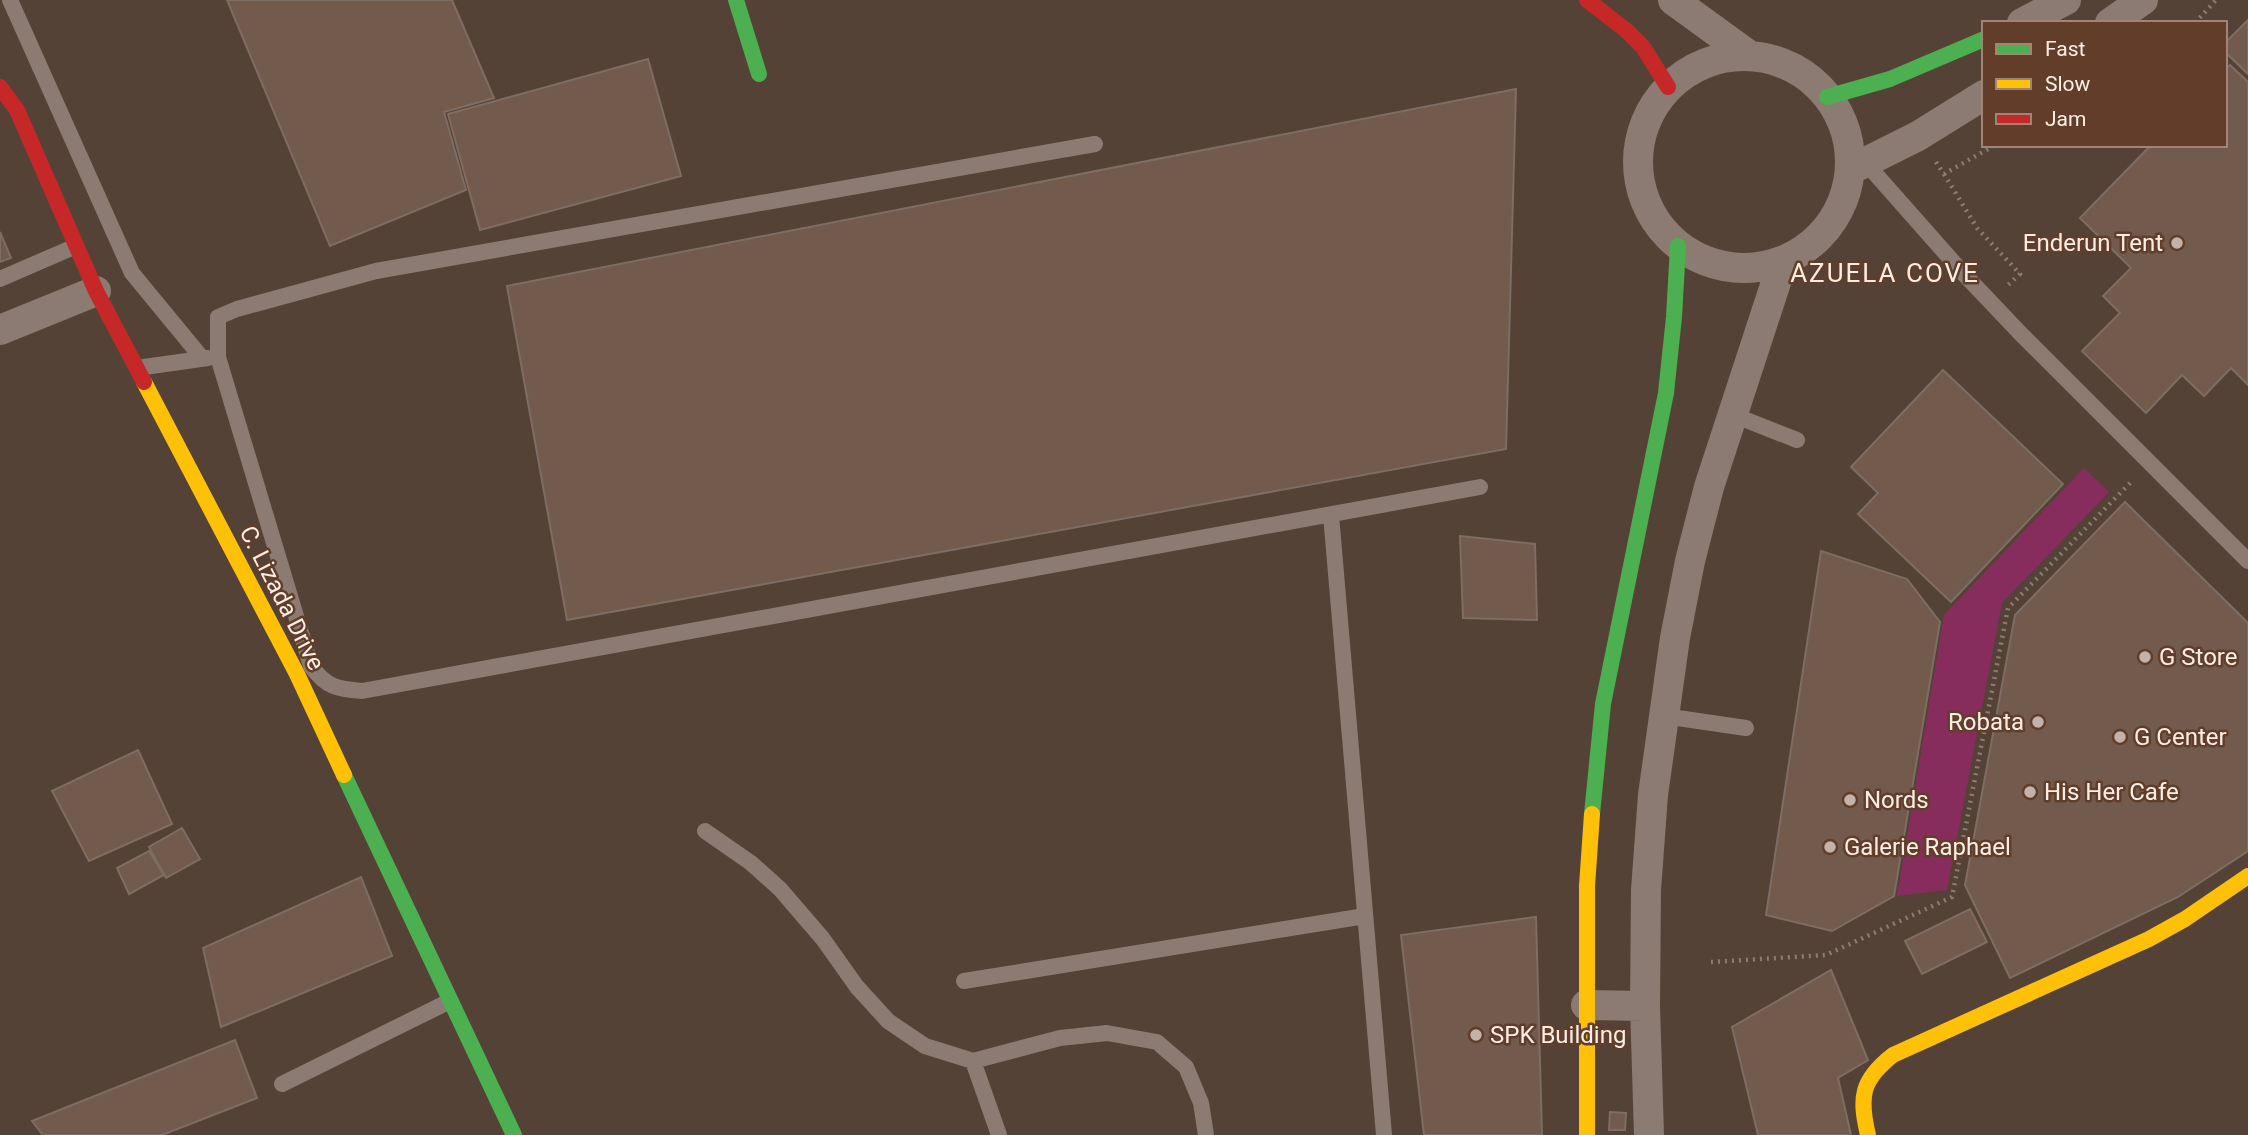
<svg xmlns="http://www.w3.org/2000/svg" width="2248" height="1135" font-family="Roboto,sans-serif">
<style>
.green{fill:#862d5d}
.building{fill:#725a4c;stroke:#7d6d64;stroke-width:2}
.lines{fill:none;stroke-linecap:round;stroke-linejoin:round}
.path{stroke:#8a7d75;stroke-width:4.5;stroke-dasharray:2 5;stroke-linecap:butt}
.lane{stroke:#8b7b72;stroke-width:16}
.street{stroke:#8b7b72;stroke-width:30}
.fast{stroke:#4caf50;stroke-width:16}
.slow{stroke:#ffc107;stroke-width:16}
.jam{stroke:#c62828;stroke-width:16}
.poi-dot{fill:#c2b2a9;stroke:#623e2a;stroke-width:2.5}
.labels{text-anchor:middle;stroke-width:5;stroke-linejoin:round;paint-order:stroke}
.poi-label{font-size:24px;fill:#fdefe7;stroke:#623e2a;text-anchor:start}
.street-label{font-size:24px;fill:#fdefe7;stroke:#623e2a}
.neighbourhood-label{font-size:26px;letter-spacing:2px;fill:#fdefe7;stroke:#623e2a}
</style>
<rect width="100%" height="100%" fill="#554237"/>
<path class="green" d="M2084,468l25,24 -107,111 -55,287 -50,6 47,-281z"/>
<path class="building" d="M227,0h225l42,98 -50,14 22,78 -136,56z
M2248,20v54l-23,-22v-9z
M648,59l33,117 -201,54 -32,-116z
M2230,65l18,17v303l-17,-17 -27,28 -22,-21 -36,38 -64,-62 38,-38 -17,-17 28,-28 -51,-50 71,-73h74v-76z
M1516,89l-10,360 -939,171 -60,-334z
M0,232l11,26 -11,4z
M1943,370l120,114 -112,118 -93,-88 20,-21 -27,-26z
M2125,502l123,121v228l-70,46 -168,81 -45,-93 50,-270z
M1460,536l75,8 2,76 -74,-2z
M1821,551l86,28 33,43 -46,274 -62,35 -66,-16z
M138,750l34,74 -83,37 -37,-70z
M182,828l18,31 -34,19 -17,-31z
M149,851l15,24 -35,19 -12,-26z
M361,877l31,79 -171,71 -18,-79z
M1970,909l17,33 -65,32 -17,-33z
M1536,917l6,218h-118l-23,-200z
M1831,970l37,90 -30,18 13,57h-93l-26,-108z
M235,1040l22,58 -95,37h-119l-11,-14z
M1610,1112l16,1 -1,17h-16z"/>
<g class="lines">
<path class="path" d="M2195,23l21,-23
M1936,162l8,12 51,-29
M1944,174l33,54 43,46 -12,11
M1711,962l115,-7 126,-58 56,-289 125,-128"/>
<path class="lane" d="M10,0l122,273 70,85
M1095,144l-719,127 -139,38 -19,8v40l93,309c15,21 26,23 51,25l1118,-204
M1849,144l114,129 57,60 228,228
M0,279l76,-33
M137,368l71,-10
M1731,414l66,26
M1331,515l53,620
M1664,716l82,12
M705,831l46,32 29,26 43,50 34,48 31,34 37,25 48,15 87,-23 47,-5 50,9 29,25 15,36 5,32
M964,981l401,-65
M973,1061l26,74
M282,1084l168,-83"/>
<path class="street" d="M1673,0l77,56
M2022,23l44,-23
M2110,23l33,-23
M1638 162a106 106 0 1 1 212 0a106 106 0 1 1-212 0Z
M1850,170l68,-34 66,-41
M0,330l96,-39
M1586,1005l59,1
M1649,1135l-4,-129 1,-116 7,-95 22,-157 15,-77 19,-74 74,-226"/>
<path class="fast" d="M736,0l23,74
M1827,97l63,-18 94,-40
M344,775l170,360
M1592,814l11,-110 63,-311 8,-76 4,-71"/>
<path class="slow" d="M144,382l153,292 47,101
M1587,1135v-249l5,-72
M1868,1135c-9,-38 -7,-55 25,-80l256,-116 36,-20 63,-43"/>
<path class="jam" d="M1587,0l40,31 16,16 25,40
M0,87l17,23 79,181 48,91"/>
</g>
<g class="poi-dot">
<circle cx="2177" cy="243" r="7"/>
<circle cx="2145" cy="657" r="7"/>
<circle cx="2038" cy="722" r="7"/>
<circle cx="2120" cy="737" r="7"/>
<circle cx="2030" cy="792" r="7"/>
<circle cx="1850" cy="800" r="7"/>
<circle cx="1830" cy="847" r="7"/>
<circle cx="1476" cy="1035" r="7"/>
</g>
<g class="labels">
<g class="poi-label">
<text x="2163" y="251" text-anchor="end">Enderun Tent</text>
<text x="2159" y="665">G Store</text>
<text x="2024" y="730" text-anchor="end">Robata</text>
<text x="2134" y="745">G Center</text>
<text x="2044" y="800">His Her Cafe</text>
<text x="1864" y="808">Nords</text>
<text x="1844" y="855">Galerie Raphael</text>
<text x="1490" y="1043">SPK Building</text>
</g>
<g class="street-label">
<text transform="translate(282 598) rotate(63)" y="8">C. Lizada Drive</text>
</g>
<g class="neighbourhood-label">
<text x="1885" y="282">AZUELA COVE</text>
</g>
</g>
<rect x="1982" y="21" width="245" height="126" fill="#623e2a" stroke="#a08576" stroke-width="2"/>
<rect x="1996" y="44" width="35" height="10" fill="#4caf50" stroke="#a08576" stroke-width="2"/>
<text x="2045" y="56" font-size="21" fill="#fdefe7">Fast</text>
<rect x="1996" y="79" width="35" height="10" fill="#ffc107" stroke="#a08576" stroke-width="2"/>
<text x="2045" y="91" font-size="21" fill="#fdefe7">Slow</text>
<rect x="1996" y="114" width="35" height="10" fill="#c62828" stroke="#a08576" stroke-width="2"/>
<text x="2045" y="126" font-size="21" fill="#fdefe7">Jam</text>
</svg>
